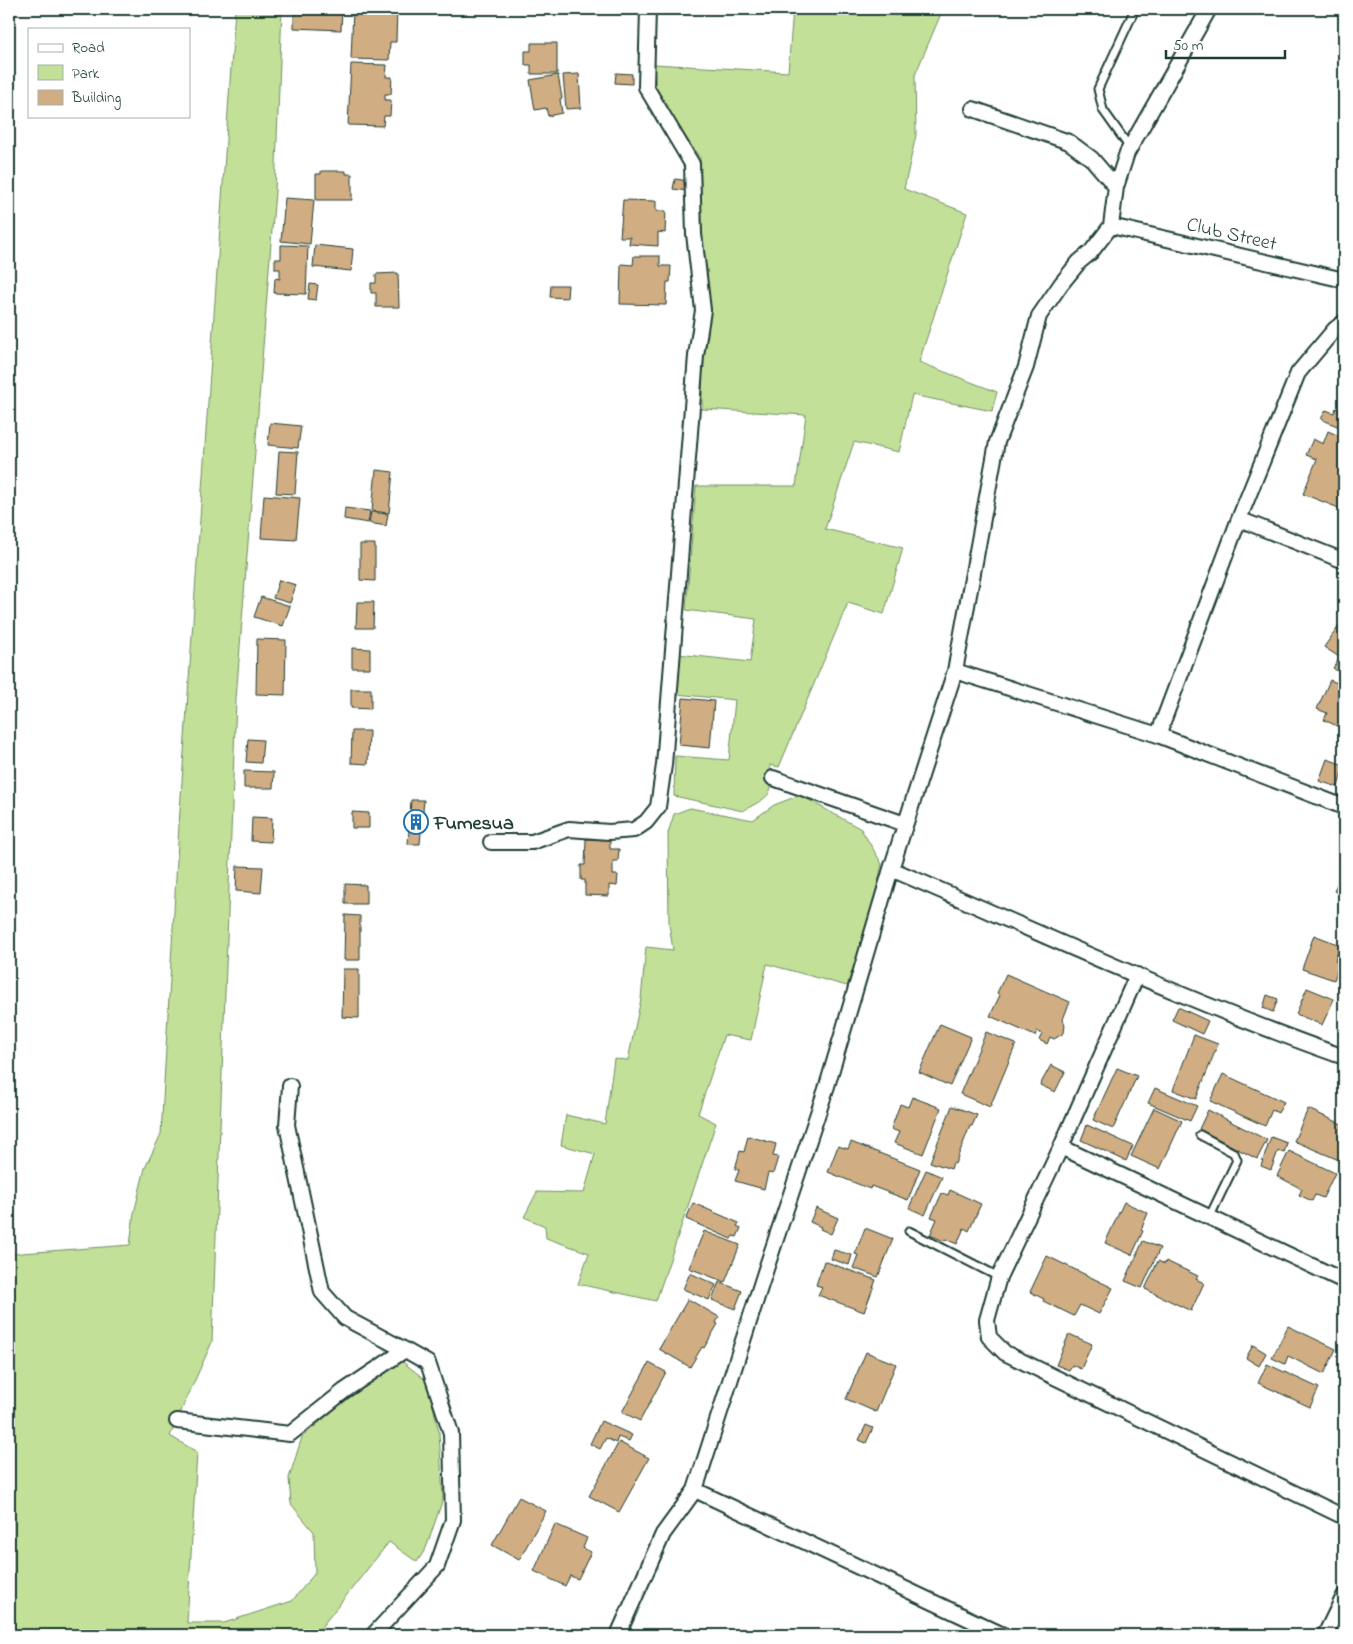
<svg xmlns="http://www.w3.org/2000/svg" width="1353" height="1644" font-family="'Indie Flower',sans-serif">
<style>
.green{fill:#c3e098;stroke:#718e66}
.building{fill:#d0ad82;stroke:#1f3d34}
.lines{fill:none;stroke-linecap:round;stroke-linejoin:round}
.lane-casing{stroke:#1f3d34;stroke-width:11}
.street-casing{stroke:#1f3d34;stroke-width:18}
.lane{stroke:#fff;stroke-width:7}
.street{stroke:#fff;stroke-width:14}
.labels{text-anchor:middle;stroke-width:5;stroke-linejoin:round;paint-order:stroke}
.street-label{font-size:20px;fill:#1f3d34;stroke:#fff}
.poi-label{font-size:20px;font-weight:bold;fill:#1f3d34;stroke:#fff;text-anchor:start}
</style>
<rect width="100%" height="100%" fill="#fff"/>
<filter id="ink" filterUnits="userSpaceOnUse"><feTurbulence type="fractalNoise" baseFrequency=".02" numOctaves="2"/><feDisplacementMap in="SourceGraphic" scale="10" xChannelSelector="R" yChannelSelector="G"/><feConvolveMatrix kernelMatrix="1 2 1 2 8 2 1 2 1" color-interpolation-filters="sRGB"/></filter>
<g filter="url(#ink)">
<path class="green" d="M235,9h47l-7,182 -39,508 -24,643 -42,94 27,16 -10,171h37l68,-22 23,-28 -1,-41 -23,-28 -2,-26 13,-41 57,-48 40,-30 28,22 12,51 4,67 -17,49 -9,14 -28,-20 -74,93h-306v-381l121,-9 4,-32 11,-45 16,-34 18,-309z
M793,9h150l-28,66 1,60 -12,54 63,24 -48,149 78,30 -5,19 -80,-16 -13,57 -45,-10 -29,87 78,19 -19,66 -36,-11 -69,164 -9,-2c4,33 0,30 -27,46l-69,-15 1,-40 54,4 6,-60 -59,-6 2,-40 72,8 6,-43 -70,-9 10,-124h100l10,-71 -104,-6 1,-150 -3,-101 -44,-63 -2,-31 134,8z
M800,795l61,34 21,35 -13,59 -22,63 -80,-22 -16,76 -27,-5 -26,79 18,9 -60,178 -78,-17 11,-31 -43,-15 -1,-12 -21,-9 13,-25 47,1 11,-39 -34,-9 5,-30 39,9 9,-65 14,1 13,-61 5,-52 27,3 -4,-26 -1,-91 6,-19 16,-6 63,12 21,-15z"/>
<path class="building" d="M294,9h48l-1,21 -47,-2z
M353,9h44l-1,33h-6l-1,18 -38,-1z
M531,43h26v31h-26v-9h-6v-14h6z
M351,64l36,1 -1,12h6l-1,17h-6v6h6l-1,16h-6l-1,10 -35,-1z
M616,73l16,1v10l-17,-1z
M579,74l2,34 -15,1 -3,-34z
M558,75l4,23 -2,1 2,14 -14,3 -2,-8 -11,2 -5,-30z
M321,171h25v3h6v26h-36v-26h5z
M675,179l14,2 -2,10 -14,-2z
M285,198l29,2 -4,44 -29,-3z
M623,200l33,1v10h10l-1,22 -7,-1v14l-29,-2 1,-7h-10z
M281,245l27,1 -2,48 -32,-1 1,-15 5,1v-10h-5v-10h6z
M315,245l38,4 -2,22 -38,-4z
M634,256h26v10h11l-1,16h-3l-1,23 -46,-1 1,-40 12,1z
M398,273l1,34h-23v-14h-5v-10h5v-9z
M310,284l8,1 -2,15 -8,-1z
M551,285h17l-1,13 -17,-1z
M1336,408l8,3v18l-23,-10 5,-9 8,3z
M270,423l31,3 -3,22 -30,-3z
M1328,431l16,7v72l-41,-16 14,-35 -11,-4 7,-16 10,5z
M279,451l19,1 -3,42 -19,-1z
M376,470l17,2 -4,41 -17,-2z
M264,495l36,3 -4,42 -35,-2z
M345,508l25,3 -2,12 -24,-4z
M371,512l17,2 -2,12 -17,-3z
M360,544h15v37l-15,-1z
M279,580l17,5 -6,18 -17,-5z
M261,597l29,9 -7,20 -29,-9z
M357,602h17l-1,26h-17z
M1344,619v30l-5,8 -15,-10z
M257,639l29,1 -1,55 -29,-1z
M352,648l18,1v19h-18z
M1344,652v24l-11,-8z
M1330,680l14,6v43l-20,-9 3,-7 -10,-4z
M351,689h20v20l-20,-1z
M683,698l31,3 -4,47 -31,-3z
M352,731h17l-1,33 -17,-1z
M248,739l15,1 -2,23 -15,-1z
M1327,759l17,6 -6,22 -19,-6z
M244,771l30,1 -1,16h-29z
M411,800h13l-4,44h-12z
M352,812l17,1v15h-17z
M252,817l20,1 -1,24 -20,-1z
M586,839h24v10h9l-1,12h-5v14h5l-1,11 -8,-1v11l-24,-1v-15h-4v-15h4z
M237,866l26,1 -2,26 -25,-2z
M1344,868v27l-10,-4z
M345,884l21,1v19h-21z
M345,915l15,1v44h-16z
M1314,935l26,10 -5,16 5,2 -6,17 -32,-11z
M343,969h16v49l-17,-1z
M1006,974l64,28 -7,17 2,6 -1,8 -10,6 -4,-2 -3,7 -8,-4 3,-6 -5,-3 -2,5 -45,-20 10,-21 -3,-2z
M1307,988l27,11 -12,26 -26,-11z
M1267,995l11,4 -5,13 -10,-4z
M1178,1007l30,14 -6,13 -30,-14z
M940,1024l31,13 -21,49 -31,-14z
M986,1032l30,12 -26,63 -30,-13z
M1194,1035l24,9 -22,55 -23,-9z
M1051,1065l14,7 -10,20 -15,-7z
M1117,1068l20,8 -24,53 -20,-9z
M1223,1074l61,28 -6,11 -6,-3 -7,16 -55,-25z
M1155,1088l42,18 -7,15 -42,-18z
M912,1097l29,11 -18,46 -29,-11 5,-11 -8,-3 9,-25 8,3z
M952,1106l25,9 -5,11h-2l-15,38 -2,-1 -2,6 -21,-7z
M1154,1108l28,13 -22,48 -29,-13z
M1308,1109l36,16v22l-5,13 -45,-19z
M1208,1110l59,30 -10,19 -58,-30z
M1087,1125l46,21 -7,15 -45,-21z
M748,1136l28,8 -3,12 5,1 -5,17 -5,-1 -4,16 -29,-8 4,-11 -4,-1 5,-18 4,1z
M1271,1137l16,6 -3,10 -6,-2 -7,19 -10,-4z
M851,1142l69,27 -12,31 -37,-14 -1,3 -42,-17 10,-26 10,3z
M1289,1151l46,22 -12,25 -8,-3 -3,6 -13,-6 3,-6 -25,-13z
M926,1170l16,7 -17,38 -16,-7z
M950,1190l31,14 -12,27 -5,-3 -7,16 -12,-5 -1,2 -14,-6 7,-16 -6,-2 11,-24 6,2z
M1124,1202l24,11 -7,17 2,1 -11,24 -27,-12z
M693,1203l46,20 -2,3 4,2 -4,9 -4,-1 -2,3 -45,-20z
M816,1208l22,10 -7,16 -11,-5 1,-2 -11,-5z
M865,1228l28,11 -15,38 -25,-9 5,-13 -3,-1z
M704,1231l36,14 -15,37 -36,-14z
M1143,1241l17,7 -18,40 -17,-7z
M834,1250l18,5 -3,10 -18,-6z
M1047,1256l66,32 -14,26 -19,-9 -6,11 -31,-15 1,-2 -14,-7z
M824,1261l52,19 -12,32 -46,-17 4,-8 -6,-2z
M1158,1261l7,3 1,-3 32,15 -2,3 8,4 -13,28 -46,-22z
M690,1273l26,12 -7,15 -26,-11z
M719,1282l23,9 -7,18 -23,-9z
M688,1299l31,18 -3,6 2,1 -14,24 -2,-1 -12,20 -31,-18z
M1288,1326l48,23 -12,25 -36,-18 -3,8 -13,-6z
M1069,1334l23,10 -11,25 -9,-4 -3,5 -13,-5z
M1253,1345l13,8 -7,13 -13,-8z
M866,1352l30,12 -20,48 -30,-13z
M649,1363l17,9 -26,49 -18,-9z
M1267,1364l52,24 -9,19 -52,-24z
M601,1421l31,14 -3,6 -11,-4 -2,6 -10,-5 -6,11 -10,-5z
M866,1425l7,3 -7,15 -7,-3z
M619,1442l30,16 -30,54 -30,-16z
M519,1497l27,14 -27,49 -27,-15z
M555,1524l32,14 -4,10 8,4 -13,27 -8,-3 -5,10 -31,-15z"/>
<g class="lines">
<defs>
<path id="lane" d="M1130,148l-27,-38 -5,-21 37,-80
M1200,1135l34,18 3,7 -28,58
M909,1231l90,46"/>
<path id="street" d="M973,109l96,33 23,17 24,28
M1111,226l233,54
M1239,519l105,42
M955,671l203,64 186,72
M1158,735l81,-216 59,-146 37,-44 9,-7
M773,778l132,46
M491,842h41l37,-13 40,3 25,-2 12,-8 12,-15 6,-42 32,-409 7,-46 -9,-76 -2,-70 -46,-77 2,-78
M891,869c150,64 299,134 453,188
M1137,975l-76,172 -62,130 -12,43 2,17 16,16 339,164
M290,1086l-3,39 35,167 23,26 60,32
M1061,1147l283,134
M177,1421l113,13 54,-43 61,-41 23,13 23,70 2,87 -16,46 -64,69
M695,1490l308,145
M618,1635l45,-101 32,-44 71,-221 61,-183 64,-217 64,-198 42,-229 29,-75 13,-51 22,-32 18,-22 12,-10 20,-26 5,-39 11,-34 82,-144
M1325,1635l19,-39"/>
</defs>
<use href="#lane" class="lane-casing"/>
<use href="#street" class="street-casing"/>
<use href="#lane" class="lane"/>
<use href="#street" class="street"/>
</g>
</g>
<defs>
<symbol id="building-ring" viewBox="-11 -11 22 22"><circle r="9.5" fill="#fff" stroke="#1f6fb2" stroke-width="1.5"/><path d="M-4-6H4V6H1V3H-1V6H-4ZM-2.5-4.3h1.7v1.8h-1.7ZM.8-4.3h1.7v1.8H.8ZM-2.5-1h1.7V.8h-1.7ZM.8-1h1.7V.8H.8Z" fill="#1f6fb2"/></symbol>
</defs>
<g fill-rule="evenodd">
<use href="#building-ring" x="402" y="808" width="28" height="28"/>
</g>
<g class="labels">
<g class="street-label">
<text transform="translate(1232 233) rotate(13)" y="7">Club Street</text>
</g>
<g class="poi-label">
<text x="434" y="829">Fumesua</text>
</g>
</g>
<rect width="1353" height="1644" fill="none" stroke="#fff" stroke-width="30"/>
<rect x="15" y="15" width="1323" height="1614" fill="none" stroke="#1f3d34" stroke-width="2" filter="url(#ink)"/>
<rect x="28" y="28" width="162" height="90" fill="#ffffff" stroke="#a5b1ae"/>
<rect x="38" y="44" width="25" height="8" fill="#ffffff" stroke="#a5b1ae"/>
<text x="72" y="52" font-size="15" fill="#1f3d34">Road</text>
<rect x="38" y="65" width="25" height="15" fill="#c3e098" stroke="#a5b1ae"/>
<text x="72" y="78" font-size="15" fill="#1f3d34">Park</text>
<rect x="38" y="90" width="25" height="15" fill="#d0ad82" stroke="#a5b1ae"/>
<text x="72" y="102" font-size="15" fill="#1f3d34">Building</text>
<path d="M1166 50v8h119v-8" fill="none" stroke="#1f3d34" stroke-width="2.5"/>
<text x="1173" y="50" font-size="15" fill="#1f3d34" stroke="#ffffff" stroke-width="4" paint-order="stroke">50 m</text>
</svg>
